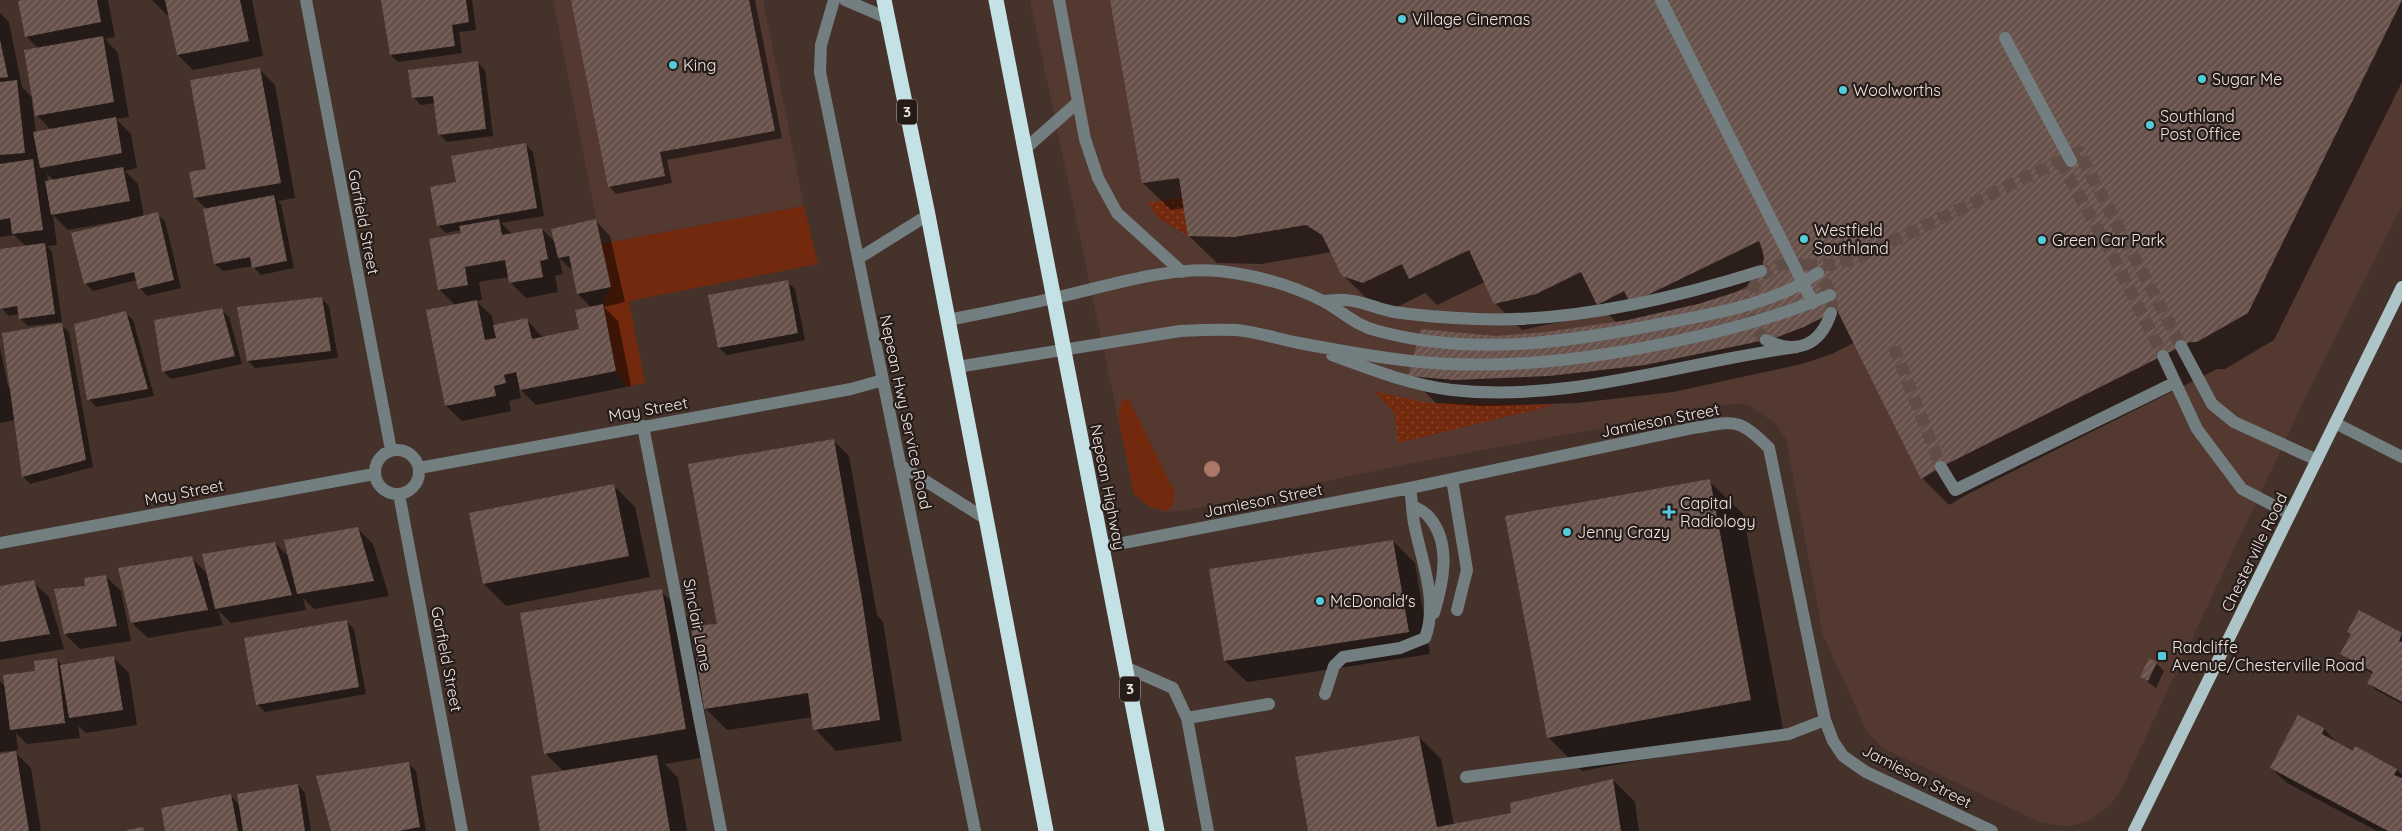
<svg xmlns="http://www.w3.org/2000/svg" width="2402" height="831" font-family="Quicksand,sans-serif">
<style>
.built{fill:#543931}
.grass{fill:#73290d}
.garden{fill:url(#garden-dots)}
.shadow{fill:#0007;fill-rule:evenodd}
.building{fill:url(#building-hatch)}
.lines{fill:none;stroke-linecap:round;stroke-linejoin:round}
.minor-tunnel{stroke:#5f4d46;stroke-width:12;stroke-dasharray:12 6;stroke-linecap:butt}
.minor{stroke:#737e80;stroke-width:12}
.major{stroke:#adc5c8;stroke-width:12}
.highway{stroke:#c4e1e5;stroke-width:15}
.tree{fill:#aa7868}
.poi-dot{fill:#53cbda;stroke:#251c19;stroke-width:2}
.labels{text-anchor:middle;stroke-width:4.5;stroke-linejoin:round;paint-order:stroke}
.shield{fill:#251c19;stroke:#b4a9a4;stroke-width:1}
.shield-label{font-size:15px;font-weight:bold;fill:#f2e5e0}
.poi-label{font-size:16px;fill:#f2e5e0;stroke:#251c19;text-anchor:start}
.street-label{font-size:16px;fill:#f2e5e0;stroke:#251c19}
</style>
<defs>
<pattern id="garden-dots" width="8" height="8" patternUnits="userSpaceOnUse" patternTransform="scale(1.25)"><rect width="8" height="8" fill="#73290d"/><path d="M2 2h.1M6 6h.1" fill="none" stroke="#874830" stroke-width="1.8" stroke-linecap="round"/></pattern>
<pattern id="building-hatch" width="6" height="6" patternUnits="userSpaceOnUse" patternTransform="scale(1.25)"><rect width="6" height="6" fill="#67514a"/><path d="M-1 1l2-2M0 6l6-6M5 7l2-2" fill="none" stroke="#7d6a64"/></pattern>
</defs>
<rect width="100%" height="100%" fill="#45322b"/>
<path class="built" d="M553,0h210l41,206 -203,38z
M1030,0h1372v206l-92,182 -191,406 -9,11 -22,16 -17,5 -17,-1 -14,-3 -157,-74 -16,-16 -44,-97 -37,-196 -10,-15 -27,-19 -12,-2 -324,60 -224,47 -24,2 -15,-5 -16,-13z"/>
<path class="grass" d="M804,206l14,58 -189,37 16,82 -19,4 -10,-16 -13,-67 7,-17 -9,-43z
M1124,398l5,2 46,93 -2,11 -5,7 -18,-4 -16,-13 -15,-73v-11z"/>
<path class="garden" d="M1182,197l6,39 -30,-18 -10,-15z
M1374,391l54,12 127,2 -157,38 -4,-30z"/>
<path class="shadow" d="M30,0h78l7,37 -10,2 13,14 11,64 -13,2 15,15 6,34 -12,3 13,13 6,33 13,-3 8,7 16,67 -34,8 -7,-8 -3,-8 -44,11 -8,-8 33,-62 -50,9 -15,-15 4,30 -10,1 5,6 10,70 -34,4 -8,-8 -1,-4 -10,2 -8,-8 -1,-10v-48l27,-3 -13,-12 -14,2v-224l9,9 13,65 12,12 5,-50 -13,-13zM32,102h2l3,13 14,15 -15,3zM47,174l7,6 -6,1z
M152,0h100l11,56 -70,14 -15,-15 -8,-40h-3z
M383,0h89l4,30 -17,2 3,21 -64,9 -7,-7z
M572,0h183l27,138 -115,22 5,23 -56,11 -7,-8z
M1111,0h1291v82l-128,258 -49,29h-8l-249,125 -19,11 -27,-27 -67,-136 -23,12 -30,10 -129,28 -96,11 -94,3 -47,-3 -27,-27 87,-39 50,-4 71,-10 -19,-19 -34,17 -42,9 -27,-27 -10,-21 -48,23 -12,-12 -34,17 -21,-8 -27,-27 -11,-23 -71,12 -44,-1 -28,-27 -4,-28 -14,2 -28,-27zM1755,282l-5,7 -18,5z
M477,62l8,8 8,66 -46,6 -7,-7 -4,-32 -15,2 -8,-8z
M260,70l15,15 20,113 -17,3 3,3 13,64 -33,7 -8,-9 -30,5 -8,-7 -8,-55 -12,-11z
M525,144l8,8 11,64 -43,7 12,12 29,-6 14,14 39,-23 15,16 15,66 -21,5 14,14 13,65 -95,19 -15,-15h-2l2,8 -12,3 2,10 -49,10 -16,-15 9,-101 -16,-16 23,-54 -1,-5 -15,3 -8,-8 20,-42zM559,258l15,14 4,22 14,14 -12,22 -37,8 -16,-18 -33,6 -2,-10 -16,-15 6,-1 -3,-18 30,-5 1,5 16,16 32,-6 -3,-16 8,-2z
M787,282l8,7 10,51 -78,15 -8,-7z
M321,298l8,8 9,52 -83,10 -7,-7z
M221,310l8,7 13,47 -71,15 -8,-8z
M125,312l8,8 21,76 -58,11 -7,-8z
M61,325l8,7 24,135 -63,17 -7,-8 -8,-56 -15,3v-76l8,40 2,-1z
M833,440l16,16 28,159 6,7 19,119 -66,10 -21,-22 -2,-12 -86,13 -23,-23 8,49 -47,8 13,14 9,53h-145l22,-59 -19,-19 116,-162 27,27 6,36 3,-1 23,-28z
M1709,481l34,33 41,220 -202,37 -34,-34z
M613,485l22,22 15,70 -144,29 -22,-22z
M358,529l15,15 16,52 -75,13 -11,-11 3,12 -75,13 -13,-13 5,15 -75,13 -16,-15 59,-65 17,16 67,-31 15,15z
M1393,541l22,22 15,91 -183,28 -22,-21z
M105,576l16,15 10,50 -51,8 -15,-15 22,-47z
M33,582l16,15 15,52 -64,11v-73z
M2359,611l43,24v69l-26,-14 -7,-7 4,-9 -23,-13 -8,-7 10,-19 -4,-3z
M346,621l8,8 12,65 -101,18 -8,-8z
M114,658l15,15 8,52 -51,8 -8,-7 2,12 -53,6 -11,-11 2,17 -18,2v-71l6,6 30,-15 20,-13 7,7z
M2156,663l8,8 -8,17 -15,-11z
M2324,729l15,16 58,25 5,5v56h-25l-90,-48 -16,-15z
M1419,737l22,22 13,66 59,-8 100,-37 22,22 4,29h-330z
M15,752l16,16 10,63h-41v-76z
M408,763l8,8 10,60h-94z
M298,785l7,8 6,38h-144l64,-35 9,9z"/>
<path class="building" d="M23,0h74l4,22 -76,15 -7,-36z
M165,0h75l9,41 -72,14z
M381,0h85l3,22 -17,3 3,21 -65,9z
M571,0h178l26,131 -115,21 5,24 -57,11z
M1110,0h1292l-154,313 -51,29h-7l-249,125 -20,12 -84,-169 -33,17 -29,11 -130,27 -96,11 -94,4 -47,-4 13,-47 75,7 50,-4 82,-12 70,-16 51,-16 12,-15 3,-15 -2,-9 -3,-8 -124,60 -7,-2 -4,-8 -27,14 -16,-33 -45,22 -42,10 -25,-54 -60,29 -7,-15 -39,19 -21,-7 -20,-41 -16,-10 -72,12 -46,-1 -9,-58 -37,5z
M103,36l11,66 -79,14 -11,-66z
M0,40l8,37 -8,1z
M478,61l8,68 -48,6 -5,-39 -21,2 -4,-28z
M260,68l21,115 -87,15 -5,-26 17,-3 -16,-89z
M17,80l8,73 -25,2v-73z
M116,117l6,36 -82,15 -7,-36z
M526,143l11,65 -100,18 -7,-39 26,-5 -5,-26z
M33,159l10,71 -31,4 -2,-16 -10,2v-56z
M123,167l7,34 -79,14 -6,-34z
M274,195l13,66 -35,7 -2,-11 -36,7 -11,-55z
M158,212l16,68 -36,9 -4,-17 -50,12 -13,-51z
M499,219l3,16 40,-7 6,31 -8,2 3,16 -34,6 -4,-23 -40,7 3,18 -30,5 -9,-51 32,-6 -2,-7z
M596,219l15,68 -34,7 -8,-38 -11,2 -7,-29z
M45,243l10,71 -36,5 -2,-13 -17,3v-60z
M788,280l10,53 -80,15 -10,-53z
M322,297l9,54 -84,10 -10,-54z
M477,300l8,40 11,-2 -3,-13 34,-7 5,21 47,-10 -4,-19 28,-6 13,67 -96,19 -4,-18 -12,3 2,8 -12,3 2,10 -51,10 -19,-96z
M222,308l13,48 -73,16 -8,-52z
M126,311l22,78 -61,11 -13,-76z
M62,323l24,137 -64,17 -20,-144z
M834,439l28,160 18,121 -67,10 -5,-37 -104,16 -13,-83 26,-2 -29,-160z
M1710,479l41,221 -204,38 -42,-222z
M614,484l15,72 -146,28 -14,-71z
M358,527l16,54 -77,13 -13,-54z
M1393,540l16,92 -185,29 -15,-92z
M275,542l17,53 -77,14 -13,-55z
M192,556l16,54 -77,13 -13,-55z
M106,575l11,51 -53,8 -10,-45 31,-3 -1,-8z
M34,580l16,54 -50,8v-56z
M662,589l24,140 -142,25 -24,-141z
M2359,610l43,23 -3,8 3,1v60l-35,-19 6,-11 -33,-18 11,-20 -4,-2z
M347,620l12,67 -103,18 -12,-67z
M114,656l9,54 -54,8 -9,-53z
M57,658l8,65 -55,7 -7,-55 32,-4 -1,-10z
M2149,658l8,4 -9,19 -8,-4z
M2298,715l26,13 -2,6 31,17 2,-5 42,23 -3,6 8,3v53h-14l-118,-63z
M1419,736l18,91 74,-14 -1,-10 103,-24 8,52h-313l-13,-74z
M16,751l13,80h-29v-77z
M657,755l13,76h-130l-9,-55z
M409,762l11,65 -21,4h-68l-15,-55z
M298,784l7,47h-62l-6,-37z
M231,794l7,37h-73l-4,-23z
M143,827l1,4h-17v-1z"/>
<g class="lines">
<path class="minor-tunnel" d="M2060,161l56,101 47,94
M1787,264l42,1 27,-6 223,-107 102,194
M1766,340c-50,-45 21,-107 57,-59 8,9 10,21 8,32
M1894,347l47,120"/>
<path class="minor" d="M306,0l85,450
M834,0l-13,45 -1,27 155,759
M845,0l42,18
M1059,0l26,139 13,39 19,35 65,59
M1661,0l152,303
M2005,38l66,123
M1025,149l52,-46
M859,258l69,-43
M1323,301c8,0 16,-2 23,-1 16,1 32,9 48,12 27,4 56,6 83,7 94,4 195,-20 284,-48
M948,320c35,-7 71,-14 106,-22 50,-11 114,-32 165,-27 35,4 73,14 104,30 19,10 33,25 55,30 92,25 185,12 277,-6 45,-9 94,-16 136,-36 9,-4 18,-11 27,-16
M1766,340c30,15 54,6 65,-27
M2181,346l31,58 22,18 83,38
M1332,355c39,14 78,30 120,35 117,13 230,-28 345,-43
M2163,356l34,73 45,60 48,25
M957,367l223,-36c18,-1 37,-2 56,-1 22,2 42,9 63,13 37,7 75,14 112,18 91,10 182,-2 270,-21 51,-11 100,-24 149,-45
M2335,423l67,34
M643,426l78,405
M375 472a22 22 0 1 1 44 0a22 22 0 1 1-44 0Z
M900,465l86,54
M1941,467l14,23 219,-107
M419,468l432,-79 32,-9
M1452,479l15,91 -10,40
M399,494l63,337
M1413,506c5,3 12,6 16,11 23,27 14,66 5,96
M0,543l374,-69
M1102,547l308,-59 283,-60c41,-6 45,-12 76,20l48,234 8,38 8,21 10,15 23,16 126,59
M1125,667l48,21 14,30 21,113
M1325,694l9,-28 9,-9 57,-9 25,-10c14,-36 -4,-79 -11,-115 -2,-11 -2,-23 -4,-35
M1187,718l82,-14
M1466,777l323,-43 36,-14"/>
<path class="major" d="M2134,831l268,-544"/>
<path class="highway" d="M884,0l44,215 118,616
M996,0l161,831"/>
</g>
<circle class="tree" cx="1212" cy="469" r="8"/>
<g class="poi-dot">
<circle cx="1402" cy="19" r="5"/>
<circle cx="673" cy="65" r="5"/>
<circle cx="2202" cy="79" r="5"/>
<circle cx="1843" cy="90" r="5"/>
<circle cx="2150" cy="125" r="5"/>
<circle cx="1804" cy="239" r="5"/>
<circle cx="2042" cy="240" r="5"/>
<path d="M1666.5 504.5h5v5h5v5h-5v5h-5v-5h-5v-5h5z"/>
<circle cx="1567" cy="532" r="5"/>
<circle cx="1320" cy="601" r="5"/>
<rect x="2157" y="651" width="10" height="10" rx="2.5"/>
</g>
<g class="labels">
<g class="shield">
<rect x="897" y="99.5" width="20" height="25" rx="4"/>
<rect x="1120" y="676.5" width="20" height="25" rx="4"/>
</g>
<g class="shield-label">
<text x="907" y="117">3</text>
<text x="1130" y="694">3</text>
</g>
<g class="poi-label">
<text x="1412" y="25">Village Cinemas</text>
<text x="683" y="71">King</text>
<text x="2212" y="85">Sugar Me</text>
<text x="1853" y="96">Woolworths</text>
<text x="2160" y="122">Southland<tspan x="2160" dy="18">Post Office</tspan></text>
<text x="1814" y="236">Westfield<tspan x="1814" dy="18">Southland</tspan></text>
<text x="2052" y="246">Green Car Park</text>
<text x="1680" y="509">Capital<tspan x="1680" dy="18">Radiology</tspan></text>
<text x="1577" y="538">Jenny Crazy</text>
<text x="1330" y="607">McDonald's</text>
<text x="2172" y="653">Radcliffe<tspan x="2172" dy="18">Avenue/Chesterville Road</tspan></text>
</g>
<g class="street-label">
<text transform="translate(364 222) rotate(79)" y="6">Garfield Street</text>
<text transform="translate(648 409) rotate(-10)" y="6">May Street</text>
<text transform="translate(906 412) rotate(78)" y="6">Nepean Hwy Service Road</text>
<text transform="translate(1660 420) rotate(-11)" y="6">Jamieson Street</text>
<text transform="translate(1108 487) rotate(79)" y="6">Nepean Highway</text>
<text transform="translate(184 492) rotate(-11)" y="6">May Street</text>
<text transform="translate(1263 500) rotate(-11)" y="6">Jamieson Street</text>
<text transform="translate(2254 552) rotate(-64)" y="6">Chesterville Road</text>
<text transform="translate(698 625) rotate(79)" y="6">Sinclair Lane</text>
<text transform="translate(447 659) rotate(79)" y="6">Garfield Street</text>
<text transform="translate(1917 776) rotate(27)" y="6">Jamieson Street</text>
</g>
</g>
</svg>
